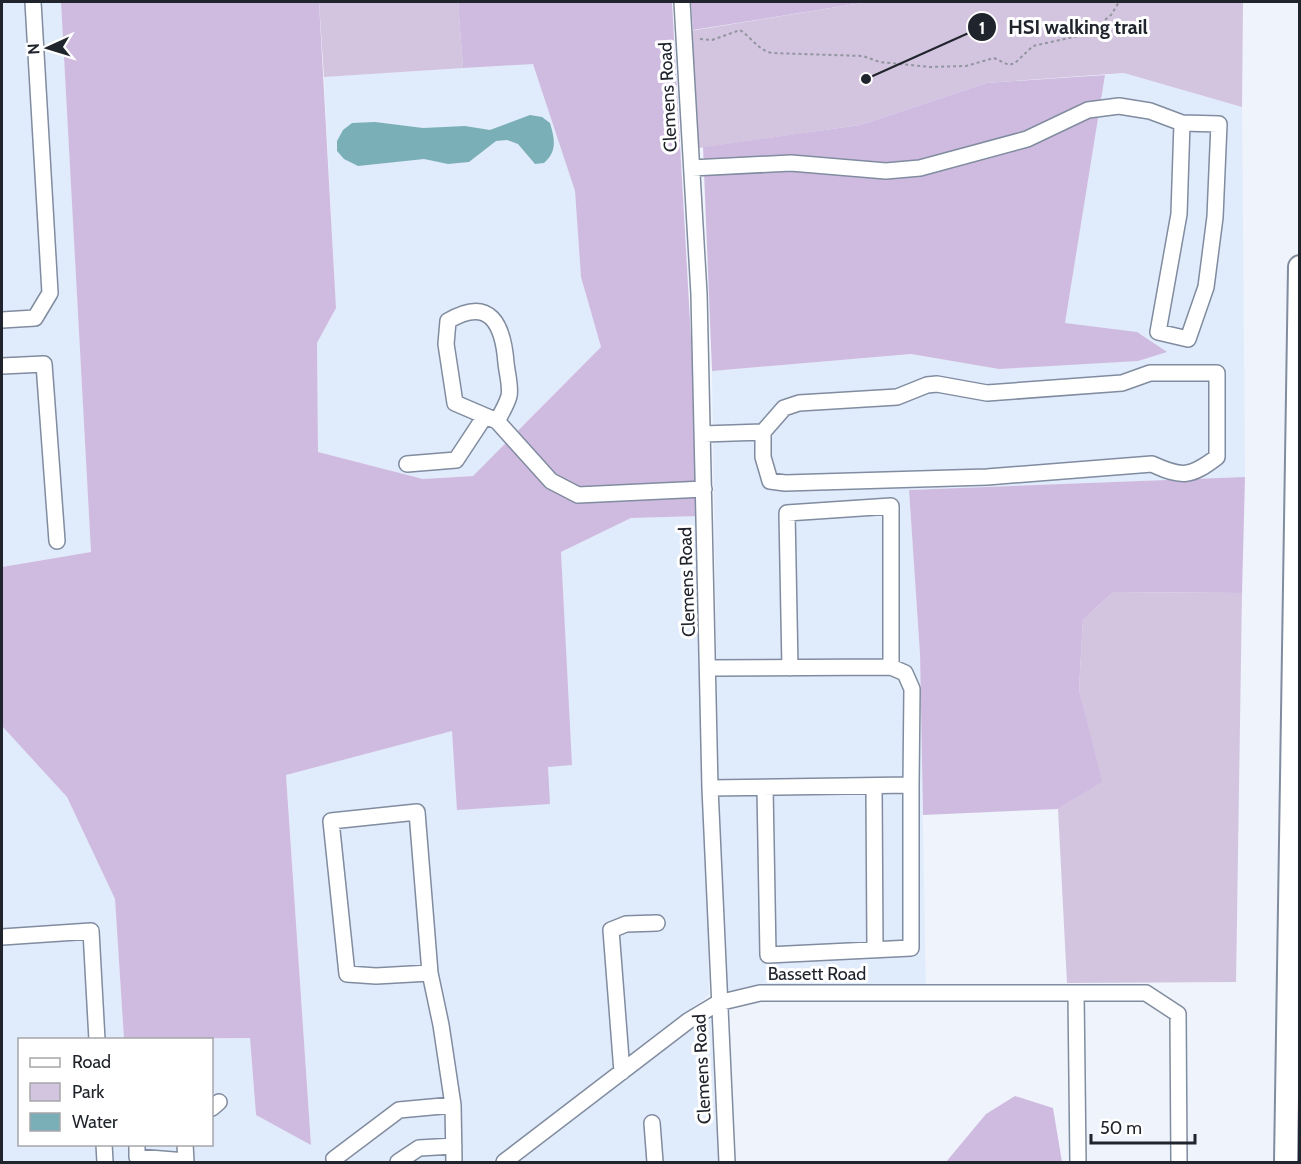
<svg xmlns="http://www.w3.org/2000/svg" width="1301" height="1164" font-family="Cabin,sans-serif">
<style>
.built{fill:#e0ebfb}
.green{fill:#d3c4df}
.forest{fill:#d0bbe0}
.water{fill:#7bafb8}
.lines{fill:none;stroke-linecap:round;stroke-linejoin:round}
.minor-casing{stroke:#808c9f;stroke-width:18}
.highway-casing{stroke:#808c9f;stroke-width:26}
.path{stroke:#91969f;stroke-width:2;stroke-dasharray:3 3;stroke-linecap:butt}
.minor{stroke:#fff;stroke-width:15}
.highway{stroke:#fff;stroke-width:22}
.labels{text-anchor:middle;stroke-width:6;stroke-linejoin:round;paint-order:stroke}
.street-label{font-size:18px;fill:#20242c;stroke:#fff}
.leader{fill:none;stroke:#20242c;stroke-width:2}
.callout-dot{fill:#20242c;stroke:#fff;stroke-width:2}
.mark-label{font-size:18px;text-anchor:middle;font-weight:bold;fill:#fff}
.callout-label{font-size:20px;text-anchor:middle;font-weight:bold;fill:#20242c;stroke:#fff;stroke-width:6;stroke-linejoin:round;paint-order:stroke}
</style>
<rect width="100%" height="100%" fill="#eef3fc"/>
<path class="built" d="M2,2h59l30,550 -89,15z
M533,63l42,128 6,86 20,70 -128,129 -50,3 -105,-27 -1,-109 19,-35 -12,-231z
M1124,73l118,34 3,370 -336,13 11,164 6,347h-162l-42,8 -10,-638 199,-17 88,15 59,-4 47,-290z
M701,516l8,479 -218,167h-489v-436l65,71 48,102 9,140 -104,1v104h192v-104l-20,-1 58,-1 6,77 55,29 -25,-370 166,-43 96,35 23,-1 -10,-213 70,-34z
M713,1011l9,151h-206z"/>
<path class="green" d="M319,2h139l5,66 -139,9z
M868,2h375l-1,105 -118,-34 -138,10 -126,42 -169,24 -7,-117z
M1113,592l129,1 -6,389 -169,1 -9,-174 43,-27 -22,-93 4,-69z"/>
<path class="forest" d="M61,2h258l17,306 -19,35 1,109 105,27 50,-3 128,-129 -20,-70 -6,-86 -42,-127 -70,4 -5,-66h214l29,514 -70,2 -70,34 11,213 -24,2 2,37 -93,6 -5,-79 -166,44 25,370 -55,-30 -6,-77 -126,1 -9,-140 -48,-102 -65,-71v-159l89,-15z
M691,2h177l-175,28z
M1105,75l-40,248 72,9 30,20 -29,9 -139,8 -88,-15 -199,17 -9,-224 157,-22 126,-42z
M1245,477l-3,116 -129,-1 -30,28 -4,69 23,93 -44,27 -135,6 -3,-161 -11,-164z
M1015,1096l38,12 9,54h-116l40,-48z"/>
<path class="water" d="M530,115l12,2 8,6c5,17 7,28 -6,40l-9,1 -17,-20 -11,-4 -11,1 -27,21 -21,2 -24,-5 -66,7 -14,-7 -7,-8v-10l6,-11 9,-7 23,-1 48,6 42,-2 25,4z"/>
<g class="lines">
<defs>
<path id="minor" d="M682,2l17,292 11,494 17,374
M692,168l99,-5 95,8 34,-3 107,-29 61,-29 31,-4 31,5 32,12 -3,91 -21,118 30,7 18,-52 9,-70 4,-93 -37,-1
M2,320l33,-2 15,-25 -17,-291
M2,366l42,-2 13,177
M497,421c4,-7 10,-17 12,-25 2,-9 -2,-23 -3,-33 -3,-39 -16,-67 -58,-42l-2,23 9,59 42,18 54,60 27,14 126,-6
M703,434l60,-2 21,-24 15,-5 98,-6 30,-12 10,-1 50,9 135,-10 28,-10h67v84c-26,20 -35,21 -65,7l-165,13 -202,6 -15,-2 -7,-24v-25
M407,464l49,-4 29,-44
M709,668l182,-1v-161l-104,7 3,155
M874,786l1,164
M710,788l201,-3 1,-96 -7,-16 -14,-6
M765,788l3,167 143,-7v-163
M2,937l89,-6 6,109
M430,973l-54,3 -29,-2 -16,-153 86,-9 13,161 11,52 12,80
M1076,993l2,169
M622,1072l-11,-142 15,-6 31,-1
M212,1108l7,-6
M652,1123l3,39
M104,1144l1,18
M137,1144v13l49,4
M185,1144l1,18
M335,1162l-1,-3 65,-49 54,-5 1,57
M398,1162l21,-14 35,-2
M504,1162l184,-141 30,-18 42,-10h386l32,21 1,148"/>
<path id="highway" d="M1286,1162l14,-895"/>
</defs>
<use href="#minor" class="minor-casing"/>
<use href="#highway" class="highway-casing"/>
<path class="path" d="M700,39l12,1 28,-10c12,8 18,20 32,23l91,3 17,6 50,5 36,-1 28,-8 15,7 6,-2 18,-17 54,-12 24,-19 8,-13"/>
<use href="#minor" class="minor"/>
<use href="#highway" class="highway"/>
</g>
<g class="labels">
<g class="street-label">
<text transform="translate(668 97) rotate(-93)" y="6">Clemens Road</text>
<text transform="translate(687 582) rotate(-92)" y="6">Clemens Road</text>
<text x="817" y="980">Bassett Road</text>
<text transform="translate(702 1069) rotate(-93)" y="6">Clemens Road</text>
</g>
</g>
<path class="leader" d="M866 79L982 27"/>
<g class="callout-dot">
<circle cx="866" cy="79" r="6"/>
<circle cx="982" cy="27" r="15"/>
</g>
<g class="mark-label">
<text x="982" y="34">1</text>
</g>
<g class="callout-label">
<text x="1078" y="34">HSI walking trail</text>
</g>
<rect width="1301" height="1164" fill="none" stroke="#20242c" stroke-width="6"/>
<rect x="18" y="1038" width="195" height="108" fill="#ffffff" stroke="#a6a7ab" stroke-width="1.5"/>
<rect x="30" y="1058" width="30" height="9" fill="#ffffff" stroke="#a6a7ab" stroke-width="1.5"/>
<text x="72" y="1068" font-size="18" fill="#20242c">Road</text>
<rect x="30" y="1083" width="30" height="18" fill="#d3c4df" stroke="#a6a7ab" stroke-width="1.5"/>
<text x="72" y="1098" font-size="18" fill="#20242c">Park</text>
<rect x="30" y="1113" width="30" height="18" fill="#7bafb8" stroke="#a6a7ab" stroke-width="1.5"/>
<text x="72" y="1128" font-size="18" fill="#20242c">Water</text>
<g transform="translate(48 48) rotate(266)" stroke="#ffffff" stroke-width="4.5" paint-order="stroke">
<path d="M0-4.5L10 22L0 15L-10 22Z" fill="#20242c"/>
<text y="-9" font-size="16" font-weight="bold" text-anchor="middle" fill="#20242c">N</text>
</g>
<path d="M1091 1134v9h104v-9" fill="none" stroke="#20242c" stroke-width="3"/>
<text x="1100" y="1134" font-size="18" fill="#20242c" stroke="#ffffff" stroke-width="4.5" paint-order="stroke">50 m</text>
</svg>
